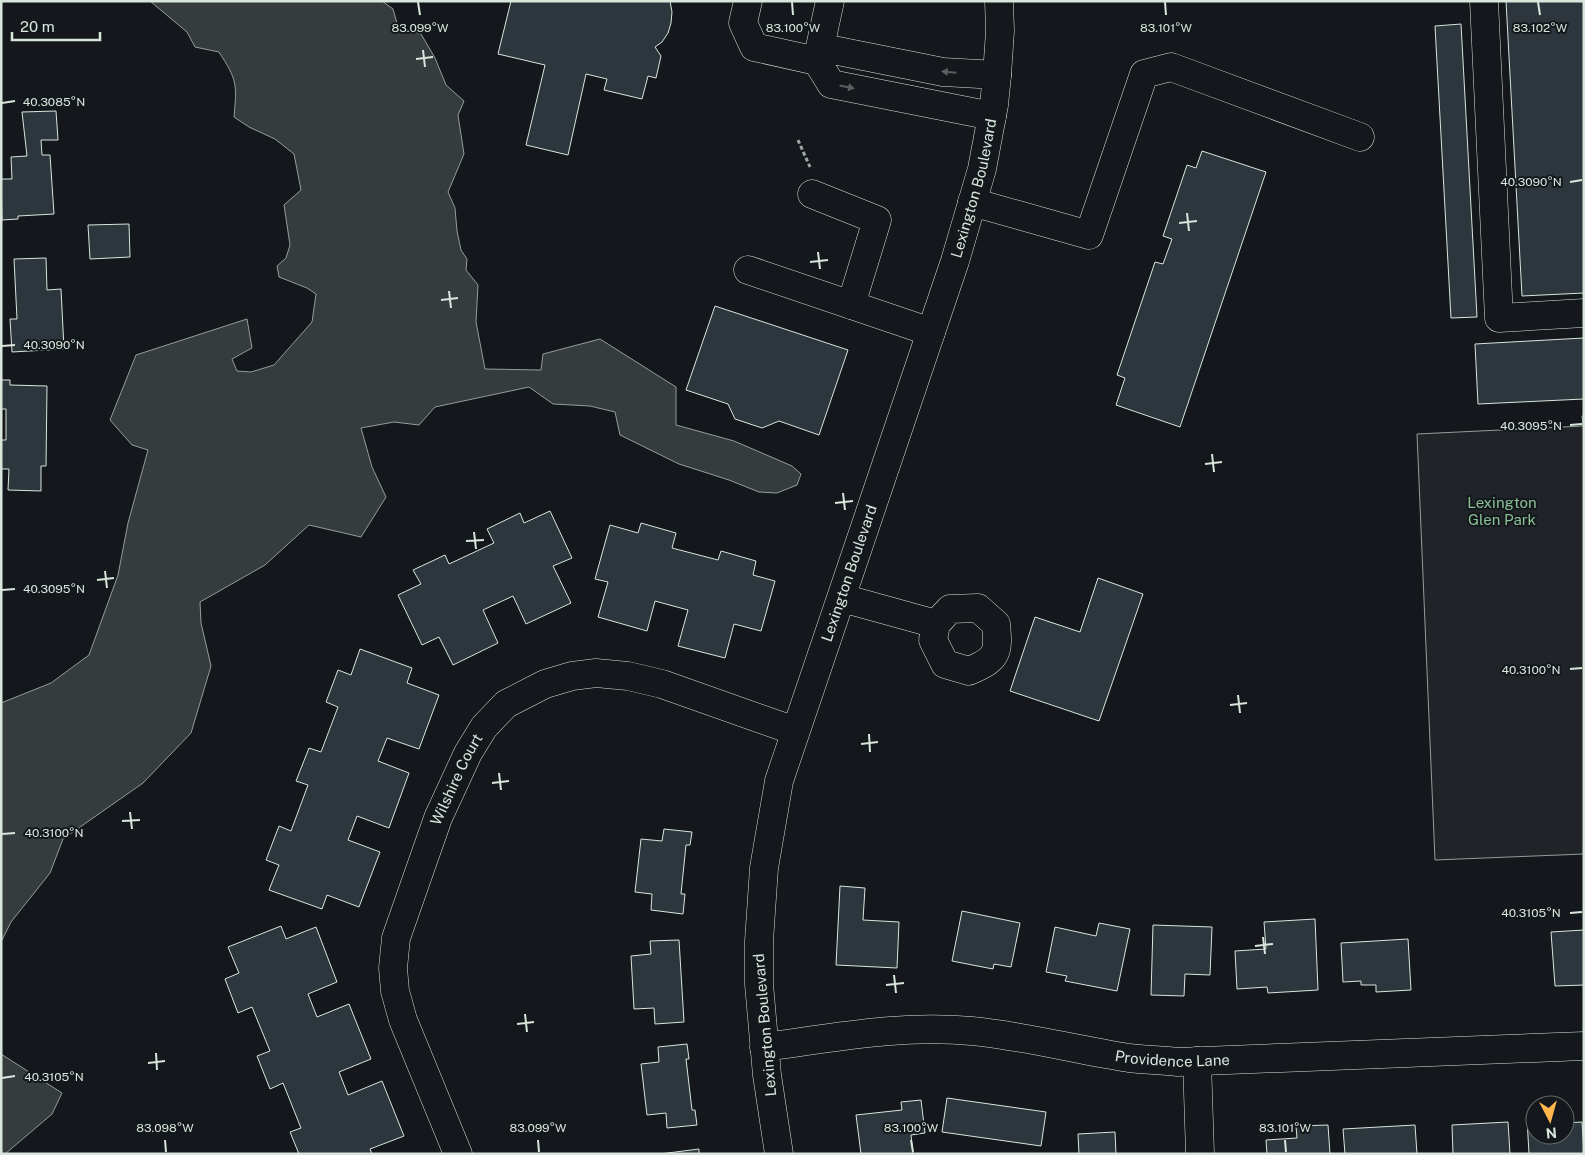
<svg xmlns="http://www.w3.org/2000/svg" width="1585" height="1155" font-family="'Public Sans',sans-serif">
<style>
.green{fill:#202428;stroke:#939e99}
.water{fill:#363b3e;stroke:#939e99}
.building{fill:#2c363c;stroke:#d8e6dc}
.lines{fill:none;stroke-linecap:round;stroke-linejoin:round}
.minor-casing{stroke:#d8e6dc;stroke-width:29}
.path{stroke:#9da8a2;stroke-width:3;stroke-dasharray:4 2.5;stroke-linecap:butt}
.minor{stroke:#14181c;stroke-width:28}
.oneway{fill:#59605f}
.ticks{fill:none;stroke:#d8e6dc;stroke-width:2}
.labels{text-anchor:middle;stroke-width:4;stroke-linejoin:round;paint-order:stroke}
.street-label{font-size:15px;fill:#d8e6dc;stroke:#14181c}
.park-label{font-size:15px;fill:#8ac095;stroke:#14181c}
.ticks-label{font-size:12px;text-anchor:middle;fill:#d8e6dc;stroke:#14181c;stroke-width:4;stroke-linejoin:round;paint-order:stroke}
</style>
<rect width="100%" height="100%" fill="#14181c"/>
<path class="green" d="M1582,416h2v438l-149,6 -18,-426 166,-8z"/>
<path class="water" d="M150,1h232l11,8 5,18 23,7 14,24 11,27 18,16 -6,14 6,39 -16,38 7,16 2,23 4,19 6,9 -1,11 12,15 -2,37 9,47 56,1 2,-16 57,-15 76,48v38l58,16 58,25 9,8 -4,11 -20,8 -18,-1 -30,-12 -50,-16 -59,-29 -5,-23 -25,-6 -37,-2 -24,-17 -94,20 -16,18 -25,-3 -33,6 11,39 14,30 -25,40 -52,-12 -44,40 -65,37 1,21 10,43 -20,67 -48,50 -80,56 -13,34 -39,49 -10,20v-239l50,-20 38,-28 29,-80 10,-52 20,-73 -16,-5 -22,-25 26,-65 111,-36 5,29 -20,11 5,12 14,1 23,-7 38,-43 4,-28 -9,-6 -28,-11 -2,-11 9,-8 4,-13 -6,-40 17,-15 -7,-36 -19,-15 -26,-12 -15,-10c3,-34 3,-37 -15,-65l-24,-5 -8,-15z
M1,1054l61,39 -10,21 -47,40h-4z"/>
<path class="building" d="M511,1h159l2,11 -1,11 -3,10 -6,9 -7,5 6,9 -5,22 -8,-2 -6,23 -38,-9 3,-11 -21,-5 -18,81 -42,-10 19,-80 -47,-11z
M1506,1h78v292l-62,3z
M1461,24l16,293 -26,1 -16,-292z
M56,111l2,29h-17l1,15h8l4,59 -36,2v3l-16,1 -1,-41h11l-1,-22 16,-1 -5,-44z
M1202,151l64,21 -86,255 -64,-22 9,-27 -8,-3 38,-113 8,2 9,-25 -9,-3 24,-71 9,3z
M129,224l1,33 -40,2 -2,-34z
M46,258l1,32 14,-1 3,60 -52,3 -2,-33h7l-3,-60z
M715,306l133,44 -29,85 -40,-14 -17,7 -27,-9 -7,-15 -42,-14z
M1584,338v61l-106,5 -3,-60z
M1,380h9v5l37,1 -1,80h-5v25l-33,-1 1,-21h-8v-29h5v-31h-5z
M550,511l22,47 -19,8 18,37 -45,21 -13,-28 -30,14 15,33 -45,22 -14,-28 -17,8 -24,-50 23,-11 -8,-14 32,-15 4,9 45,-21 -7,-14 33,-16 4,10z
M641,523l35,10 -4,15 46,12 3,-9 35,10 -3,14 22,6 -14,50 -27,-7 -9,34 -47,-12 10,-36 -33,-9 -8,30 -49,-14 10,-35 -13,-3 15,-54 28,8z
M1098,578l45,16 -44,127 -89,-30 25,-74 45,15z
M360,649l52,19 -5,15 32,12 -20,54 -32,-11 -9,23 31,12 -20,55 -32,-12 -9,24 32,12 -21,55 -32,-12 -5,14 -53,-19 10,-25 -13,-5 13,-34 12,5 17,-46 -12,-4 13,-33 12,4 17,-45 -12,-5 12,-32 13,5z
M664,829l28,3 -2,13h-4l-5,49h4l-2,20 -32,-4 1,-16 -17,-2 6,-53 21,2z
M840,886l25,2 -2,32 36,2 -2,46 -61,-3z
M962,911l58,12 -9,44 -17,-3 -1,5 -41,-8z
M1315,919l3,71 -50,3 -1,-6 -30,2 -2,-38 31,-2 -2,-27z
M1099,923l31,6 -13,62 -52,-10 2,-5 -21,-4 9,-45 41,9z
M1153,925l59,2 -2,48 -25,-1 -1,22 -33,-1z
M281,926l5,13 30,-12 21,55 -29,12 9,23 32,-13 22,55 -32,13 9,23 34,-14 22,55 -34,13 2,5h-73l-9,-22 11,-4 -18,-45 -13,6 -13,-33 13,-5 -18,-44 -14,6 -13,-34 14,-6 -11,-26z
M1584,930v55l-29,1 -4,-54z
M1408,939l3,51 -35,2v-7h-15v-4l-18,1 -2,-39z
M679,940l5,82 -29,2 -1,-16 -20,1 -3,-53 20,-2 -1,-13z
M687,1044l2,15h-3l6,51h3l2,15 -30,3 -1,-15 -19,2 -6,-51 18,-2 -1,-15z
M947,1098l99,14 -5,34 -99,-14z
M921,1100l4,33 -14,2 2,19h-52l-5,-39 46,-5 -1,-8z
M1527,1118h8v17h30v-12l17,-1 2,32h-55z
M1508,1122l2,32h-57l-1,-29z
M1328,1125l2,29h-63l-1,-14 31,-2 -1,-12z
M1415,1125l2,29h-72l-2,-25z
M1115,1132l1,22h-37l-1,-20z
M699,1149v5h-39z"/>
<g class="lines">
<defs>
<g id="minor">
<path d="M748,1l-5,22 11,24 63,14 13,-60"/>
<path d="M1484,1l15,317 85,-5"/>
<path d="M992,116l-161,-32 -14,-23 16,-11 110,22 54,3"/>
<path d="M812,194l65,26 -26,85"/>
<path d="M972,202l117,33 55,-161 27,-7 189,70"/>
<path d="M748,270l183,62"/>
<path d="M842,598l94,26 14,-15 28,-1 18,16c3,30 1,35 -27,47l-24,-7 -12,-24 3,-16"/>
<path id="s1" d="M764,1047c68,-9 139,-23 208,-16 53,5 104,19 157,27 16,2 32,2 49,4l406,-16"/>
<path d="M1197,1061l3,93"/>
<path id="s2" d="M458,1154l-55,-134 -8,-29 -2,-23 3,-30 42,-120 30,-65 16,-26 22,-23 39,-20 27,-8 24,-3 32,3 34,8 133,47"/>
<path id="s3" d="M779,1154l-12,-79 -8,-91v-43l5,-73 15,-87 176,-520 27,-92 12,-64 3,-30 3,-44 -1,-30"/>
</g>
</defs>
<use href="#minor" class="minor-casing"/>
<path class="path" d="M798,140l12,27"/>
<use href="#minor" class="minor"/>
</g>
<defs><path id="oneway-solid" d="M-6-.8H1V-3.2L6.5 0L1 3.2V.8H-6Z" transform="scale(1.25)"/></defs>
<g class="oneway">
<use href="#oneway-solid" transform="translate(949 72) rotate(-175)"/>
<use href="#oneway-solid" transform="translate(847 87) rotate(11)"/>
</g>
<path class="ticks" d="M418,2l2,13M792,2l1,13M1165,2l1,13M1538,2l2,13M423,50l2,17M416,59l17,-2M2,103l13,-2M1570,182l12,-2M1187,213l2,18M1179,223l18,-2M818,252l2,17M810,262l18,-2M449,291l2,17M441,300l17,-2M2,346l13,-1M1570,425l12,-1M1212,454l2,18M1205,464l17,-2M843,493l2,17M835,503l18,-2M474,532l2,17M466,541l18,-1M105,571l2,17M97,580l17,-2M2,590l13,-1M1570,669l12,-1M1238,695l2,18M1230,705l17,-2M869,734l1,18M861,744l17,-2M499,773l2,17M492,783l17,-2M130,812l2,17M122,821l18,-1M2,834l13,-1M1570,913l12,-1M1263,937l2,17M1255,946l18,-2M894,975l2,18M886,985l18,-2M525,1014l2,18M517,1024l17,-2M156,1053l1,17M148,1063l17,-2M2,1078l13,-2M165,1140l1,12M538,1140l1,12M911,1140l2,12M1285,1140l1,12"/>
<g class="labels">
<g class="street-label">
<text dy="5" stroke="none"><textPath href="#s3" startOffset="1000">Lexington Boulevard</textPath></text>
<text dy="5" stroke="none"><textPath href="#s3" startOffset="595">Lexington Boulevard</textPath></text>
<text dy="5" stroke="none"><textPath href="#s2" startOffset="398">Wilshire Court</textPath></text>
<text transform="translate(765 1025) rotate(-95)" y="5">Lexington Boulevard</text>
<text dy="5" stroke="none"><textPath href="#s1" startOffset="412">Providence Lane</textPath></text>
</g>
<g class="park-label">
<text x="1502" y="508">Lexington<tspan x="1502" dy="17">Glen Park</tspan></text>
</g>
</g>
<g class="ticks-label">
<text x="420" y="32">83.099°W</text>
<text x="793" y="32">83.100°W</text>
<text x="1166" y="32">83.101°W</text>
<text x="1540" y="32">83.102°W</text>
<text x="54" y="106">40.3085°N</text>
<text x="1531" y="186">40.3090°N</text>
<text x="54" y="349">40.3090°N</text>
<text x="1531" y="430">40.3095°N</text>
<text x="54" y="593">40.3095°N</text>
<text x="1531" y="674">40.3100°N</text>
<text x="54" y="837">40.3100°N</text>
<text x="1531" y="917">40.3105°N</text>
<text x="54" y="1081">40.3105°N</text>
<text x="165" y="1132">83.098°W</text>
<text x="538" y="1132">83.099°W</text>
<text x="911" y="1132">83.100°W</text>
<text x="1285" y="1132">83.101°W</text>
</g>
<rect width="1585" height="1155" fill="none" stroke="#d8e6dc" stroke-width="5"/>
<g transform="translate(1550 1120) rotate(174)"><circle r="24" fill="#14181c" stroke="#626a69"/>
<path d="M0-4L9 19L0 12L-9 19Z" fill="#ffb74d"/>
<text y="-8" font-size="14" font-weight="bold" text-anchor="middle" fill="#d8e6dc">N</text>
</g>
<path d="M12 32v8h88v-8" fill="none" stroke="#d8e6dc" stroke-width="2.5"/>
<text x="20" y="32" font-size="15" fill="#d8e6dc" stroke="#14181c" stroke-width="4" paint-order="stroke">20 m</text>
</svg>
